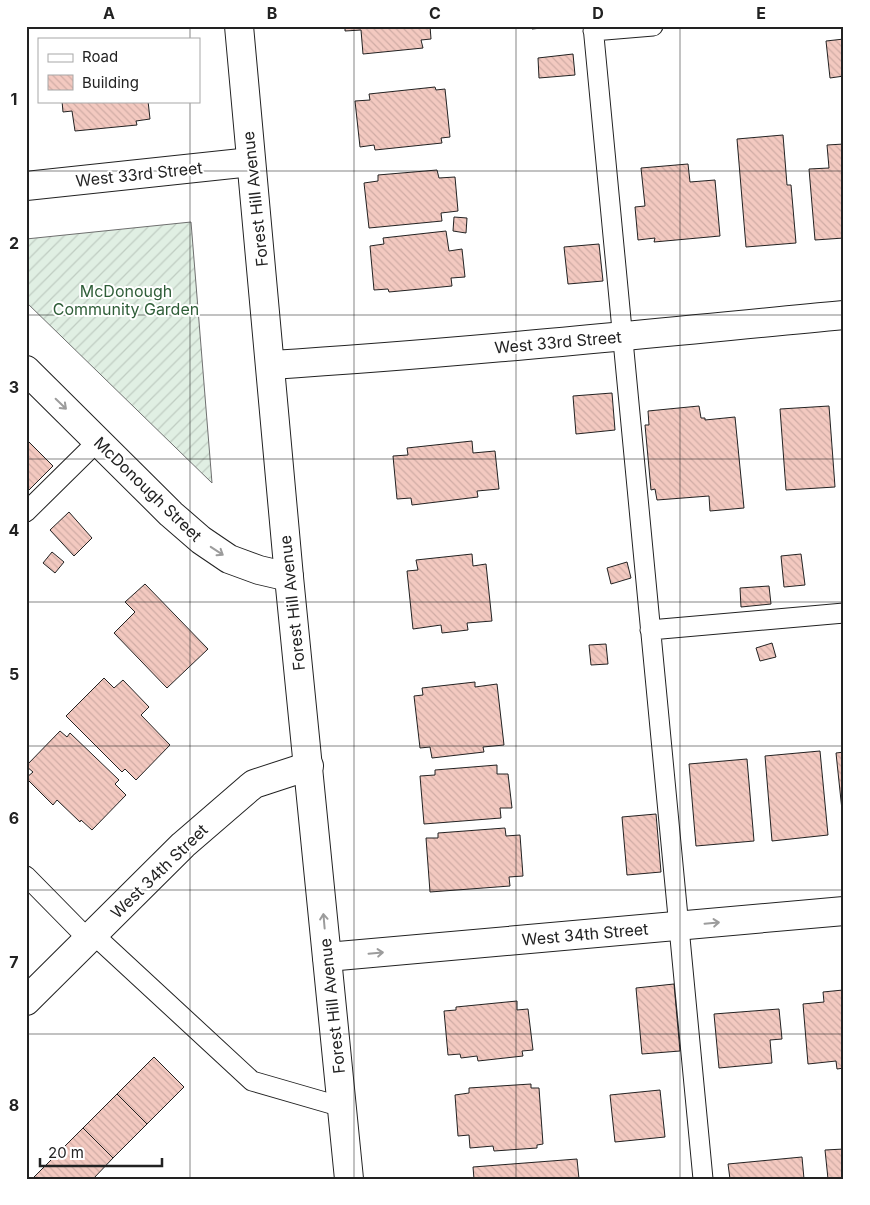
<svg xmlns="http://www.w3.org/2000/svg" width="870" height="1205" font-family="Inter,sans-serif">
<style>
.garden{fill:url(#garden-furrows);stroke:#6f6f6f}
.building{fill:url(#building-back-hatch);stroke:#222}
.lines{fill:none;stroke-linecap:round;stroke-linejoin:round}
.lane-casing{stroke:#222;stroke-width:21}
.street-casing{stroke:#222;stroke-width:30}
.secondary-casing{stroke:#222;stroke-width:30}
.lane{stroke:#fff;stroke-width:19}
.street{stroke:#fff;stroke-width:28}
.secondary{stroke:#fff;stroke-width:28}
.oneway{stroke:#9c9c9c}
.grid{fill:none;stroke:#222;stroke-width:1;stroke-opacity:0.55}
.labels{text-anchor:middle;stroke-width:4;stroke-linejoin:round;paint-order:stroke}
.street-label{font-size:16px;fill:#222;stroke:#fff}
.park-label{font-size:16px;fill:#2f5e38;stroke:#fff}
.neatline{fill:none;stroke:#222;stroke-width:2}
.grid-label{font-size:16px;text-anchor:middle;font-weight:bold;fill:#222}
</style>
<defs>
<pattern id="garden-furrows" width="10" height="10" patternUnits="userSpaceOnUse" patternTransform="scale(1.25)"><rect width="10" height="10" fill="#e0efe3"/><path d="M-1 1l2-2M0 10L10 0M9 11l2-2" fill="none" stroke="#c0cdc2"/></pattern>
<pattern id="building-back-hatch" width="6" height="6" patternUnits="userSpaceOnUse" patternTransform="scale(1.25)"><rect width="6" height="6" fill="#f3c9c0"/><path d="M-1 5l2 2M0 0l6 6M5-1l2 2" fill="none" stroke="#d0aca5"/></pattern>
</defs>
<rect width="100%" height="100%" fill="#fff"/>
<path class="garden" d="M191,222l21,261 -186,-181v-63z"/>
<path class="building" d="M345,26h85l1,13 -10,1 2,8 -60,6 -2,-24 -16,1z
M531,26h30l-29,3z
M844,39v37l-14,2 -4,-37z
M573,54l2,21 -36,3 -1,-20z
M435,87l1,3 9,-1 5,48 -9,1 1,5 -67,7 -1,-5 -14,2 -5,-46 15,-1 -1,-6z
M62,101h86l2,18 -14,2 1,4 -62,6 -3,-20 -9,1z
M783,135l4,50h4l5,58 -50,4 -9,-108z
M844,144v94l-29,2 -6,-71 20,-1 -2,-23z
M688,164l2,18 25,-2 5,56 -66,6 1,-4 -17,2 -3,-33 10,-1 -4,-38z
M437,170l2,8 16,-1 3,34 -17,2 1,8 -73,7 -5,-45 14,-2v-6z
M454,217l13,1 -1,15 -13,-2z
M446,231l3,20 13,-2 3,28 -14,1 1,8 -63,6 -1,-3 -14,1 -4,-44 14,-2 -1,-6z
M599,244l4,37 -35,3 -4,-37z
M612,393l3,37 -39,4 -3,-38z
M699,406l2,12h4v2l30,-3 9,91 -34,3 -1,-15 -52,4 -2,-11 -4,1 -6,-65h4l-1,-14z
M829,406l6,81 -49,3 -6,-81z
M28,441l25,25 -27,27v-50z
M472,441l1,12 22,-2 4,38 -22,2 1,6 -66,8 -1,-7 -14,1 -4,-43 15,-1 -1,-7z
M69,512l23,26 -18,18 -24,-26z
M52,552l12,10 -9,11 -12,-10z
M472,554l1,12 13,-2 6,57 -25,2 1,7 -26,3 -1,-8 -28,4 -6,-58 11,-1 -2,-10z
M801,554l4,31 -21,2 -3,-31z
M627,562l4,16 -20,6 -4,-16z
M145,584l63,65 -41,39 -53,-55 21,-21 -10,-10z
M769,586l2,18 -30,3 -1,-19z
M772,643l4,14 -16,4 -4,-13z
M606,644l2,20 -17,1 -2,-20z
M104,678l10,10 9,-8 26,27 -8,8 29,30 -34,35 -11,-11 -3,3 -56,-56z
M475,682v5l22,-3 7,61 -21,2 1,5 -52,6 -2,-11 -10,1 -6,-52 9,-1 -1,-7z
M60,731l7,6 3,-4 49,47 -4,4 11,11 -34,35 -11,-10 -1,2 -23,-22 -4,5 -27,-27 7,-6 -7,-6z
M820,751l8,84 -56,6 -7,-85z
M844,752v77l-8,-76z
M747,759l7,82 -58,5 -7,-82z
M497,765v9h11l4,34h-12l1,10 -77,6 -4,-48 15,-1v-5z
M656,814l5,58 -34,3 -5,-58z
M505,828l1,8 14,-1 3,41 -14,1 1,9 -80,6 -4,-54h12v-5z
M674,984l6,67 -38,3 -6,-66z
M843,990l1,78 -7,1 -1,-8 -28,3 -5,-60 21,-2 -1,-10z
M517,1001v9l11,-1 5,41 -11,1 1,5 -45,5 -1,-5 -16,2 -1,-4 -12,1 -4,-44 12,-1v-3z
M779,1009l3,30 -12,1 2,23 -53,5 -5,-54z
M154,1057l30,30 -37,37 -30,-30z
M531,1084v4h8l4,56 -6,1v3l-43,3 -1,-5 -23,2 -1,-13 -11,1 -3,-41 14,-2v-5z
M660,1090l5,47 -50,5 -5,-47z
M117,1094l30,30 -34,34 -30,-30z
M83,1128l30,30 -20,21h-61z
M844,1149v30h-16l-3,-29z
M802,1157l2,22h-74l-2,-15z
M577,1159l2,20h-105l-1,-12z"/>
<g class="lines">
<defs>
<path id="lane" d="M593,26l110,1153
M593,31l60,-5
M26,512l72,-71
M650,630l194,-17
M26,876l62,63
M93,934l159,147 90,26"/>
<path id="street" d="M26,186l225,-24
M271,365c191,-12 382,-32 573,-50
M26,370l145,144 30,26 28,19 30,11 30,7
M327,957l517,-46
M26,1001l157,-156 66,-57 5,-4 55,-18"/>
<path id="secondary" d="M239,26l50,551 60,602"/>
</defs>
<use href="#lane" class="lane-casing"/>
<use href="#street" class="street-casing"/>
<use href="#secondary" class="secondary-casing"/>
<use href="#lane" class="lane"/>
<use href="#street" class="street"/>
<use href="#secondary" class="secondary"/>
</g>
<defs><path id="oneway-shaft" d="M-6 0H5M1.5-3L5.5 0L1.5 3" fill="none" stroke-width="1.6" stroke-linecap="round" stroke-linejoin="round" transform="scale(1.25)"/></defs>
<g class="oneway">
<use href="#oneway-shaft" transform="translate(61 404) rotate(44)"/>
<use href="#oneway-shaft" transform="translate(217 551) rotate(33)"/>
<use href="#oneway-shaft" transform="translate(324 921) rotate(-95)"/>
<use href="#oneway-shaft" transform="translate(712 923) rotate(-5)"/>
<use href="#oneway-shaft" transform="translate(376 953) rotate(-5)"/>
</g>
<path class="grid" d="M190,26v13M354,26v1153M516,26v1153M680,26v1153M190,101v1078M26,171h818M26,315h818M26,459h818M26,602h818M26,746h818M26,890h818M26,1034h818"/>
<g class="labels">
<g class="street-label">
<text transform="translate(139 174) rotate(-6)" y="6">West 33rd Street</text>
<text transform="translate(255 199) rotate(-96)" y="6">Forest Hill Avenue</text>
<text transform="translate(558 342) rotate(-5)" y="6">West 33rd Street</text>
<text transform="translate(148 489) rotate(44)" y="6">McDonough Street</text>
<text transform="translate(292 603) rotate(-96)" y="6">Forest Hill Avenue</text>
<text transform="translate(159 871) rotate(-44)" y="6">West 34th Street</text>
<text transform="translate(585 934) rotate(-5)" y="6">West 34th Street</text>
<text transform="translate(332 1006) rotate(-96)" y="6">Forest Hill Avenue</text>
</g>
<g class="park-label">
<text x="126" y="297">McDonough<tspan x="126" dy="18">Community Garden</tspan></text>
</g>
</g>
<rect width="870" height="1205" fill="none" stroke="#ffffff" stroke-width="55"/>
<rect x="38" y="38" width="162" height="65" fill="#ffffff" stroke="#a7a7a7"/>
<rect x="48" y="54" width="25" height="8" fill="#ffffff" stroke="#a7a7a7"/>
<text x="82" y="62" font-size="15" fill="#222222">Road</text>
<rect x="48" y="75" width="25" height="15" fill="url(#building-back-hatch)" stroke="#a7a7a7"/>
<text x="82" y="88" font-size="15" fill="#222222">Building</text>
<path d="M40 1158v8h122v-8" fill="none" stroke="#222222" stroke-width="2.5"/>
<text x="48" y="1158" font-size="15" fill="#222222" stroke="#ffffff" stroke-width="4" paint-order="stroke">20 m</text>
<rect x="28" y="28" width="814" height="1150" class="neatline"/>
<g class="grid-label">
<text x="109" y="19">A</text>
<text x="272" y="19">B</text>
<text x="435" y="19">C</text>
<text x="598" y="19">D</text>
<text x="761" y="19">E</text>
<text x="14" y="105">1</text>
<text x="14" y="249">2</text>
<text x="14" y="393">3</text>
<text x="14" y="536">4</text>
<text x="14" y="680">5</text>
<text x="14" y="824">6</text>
<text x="14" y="968">7</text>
<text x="14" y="1111">8</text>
</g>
</svg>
